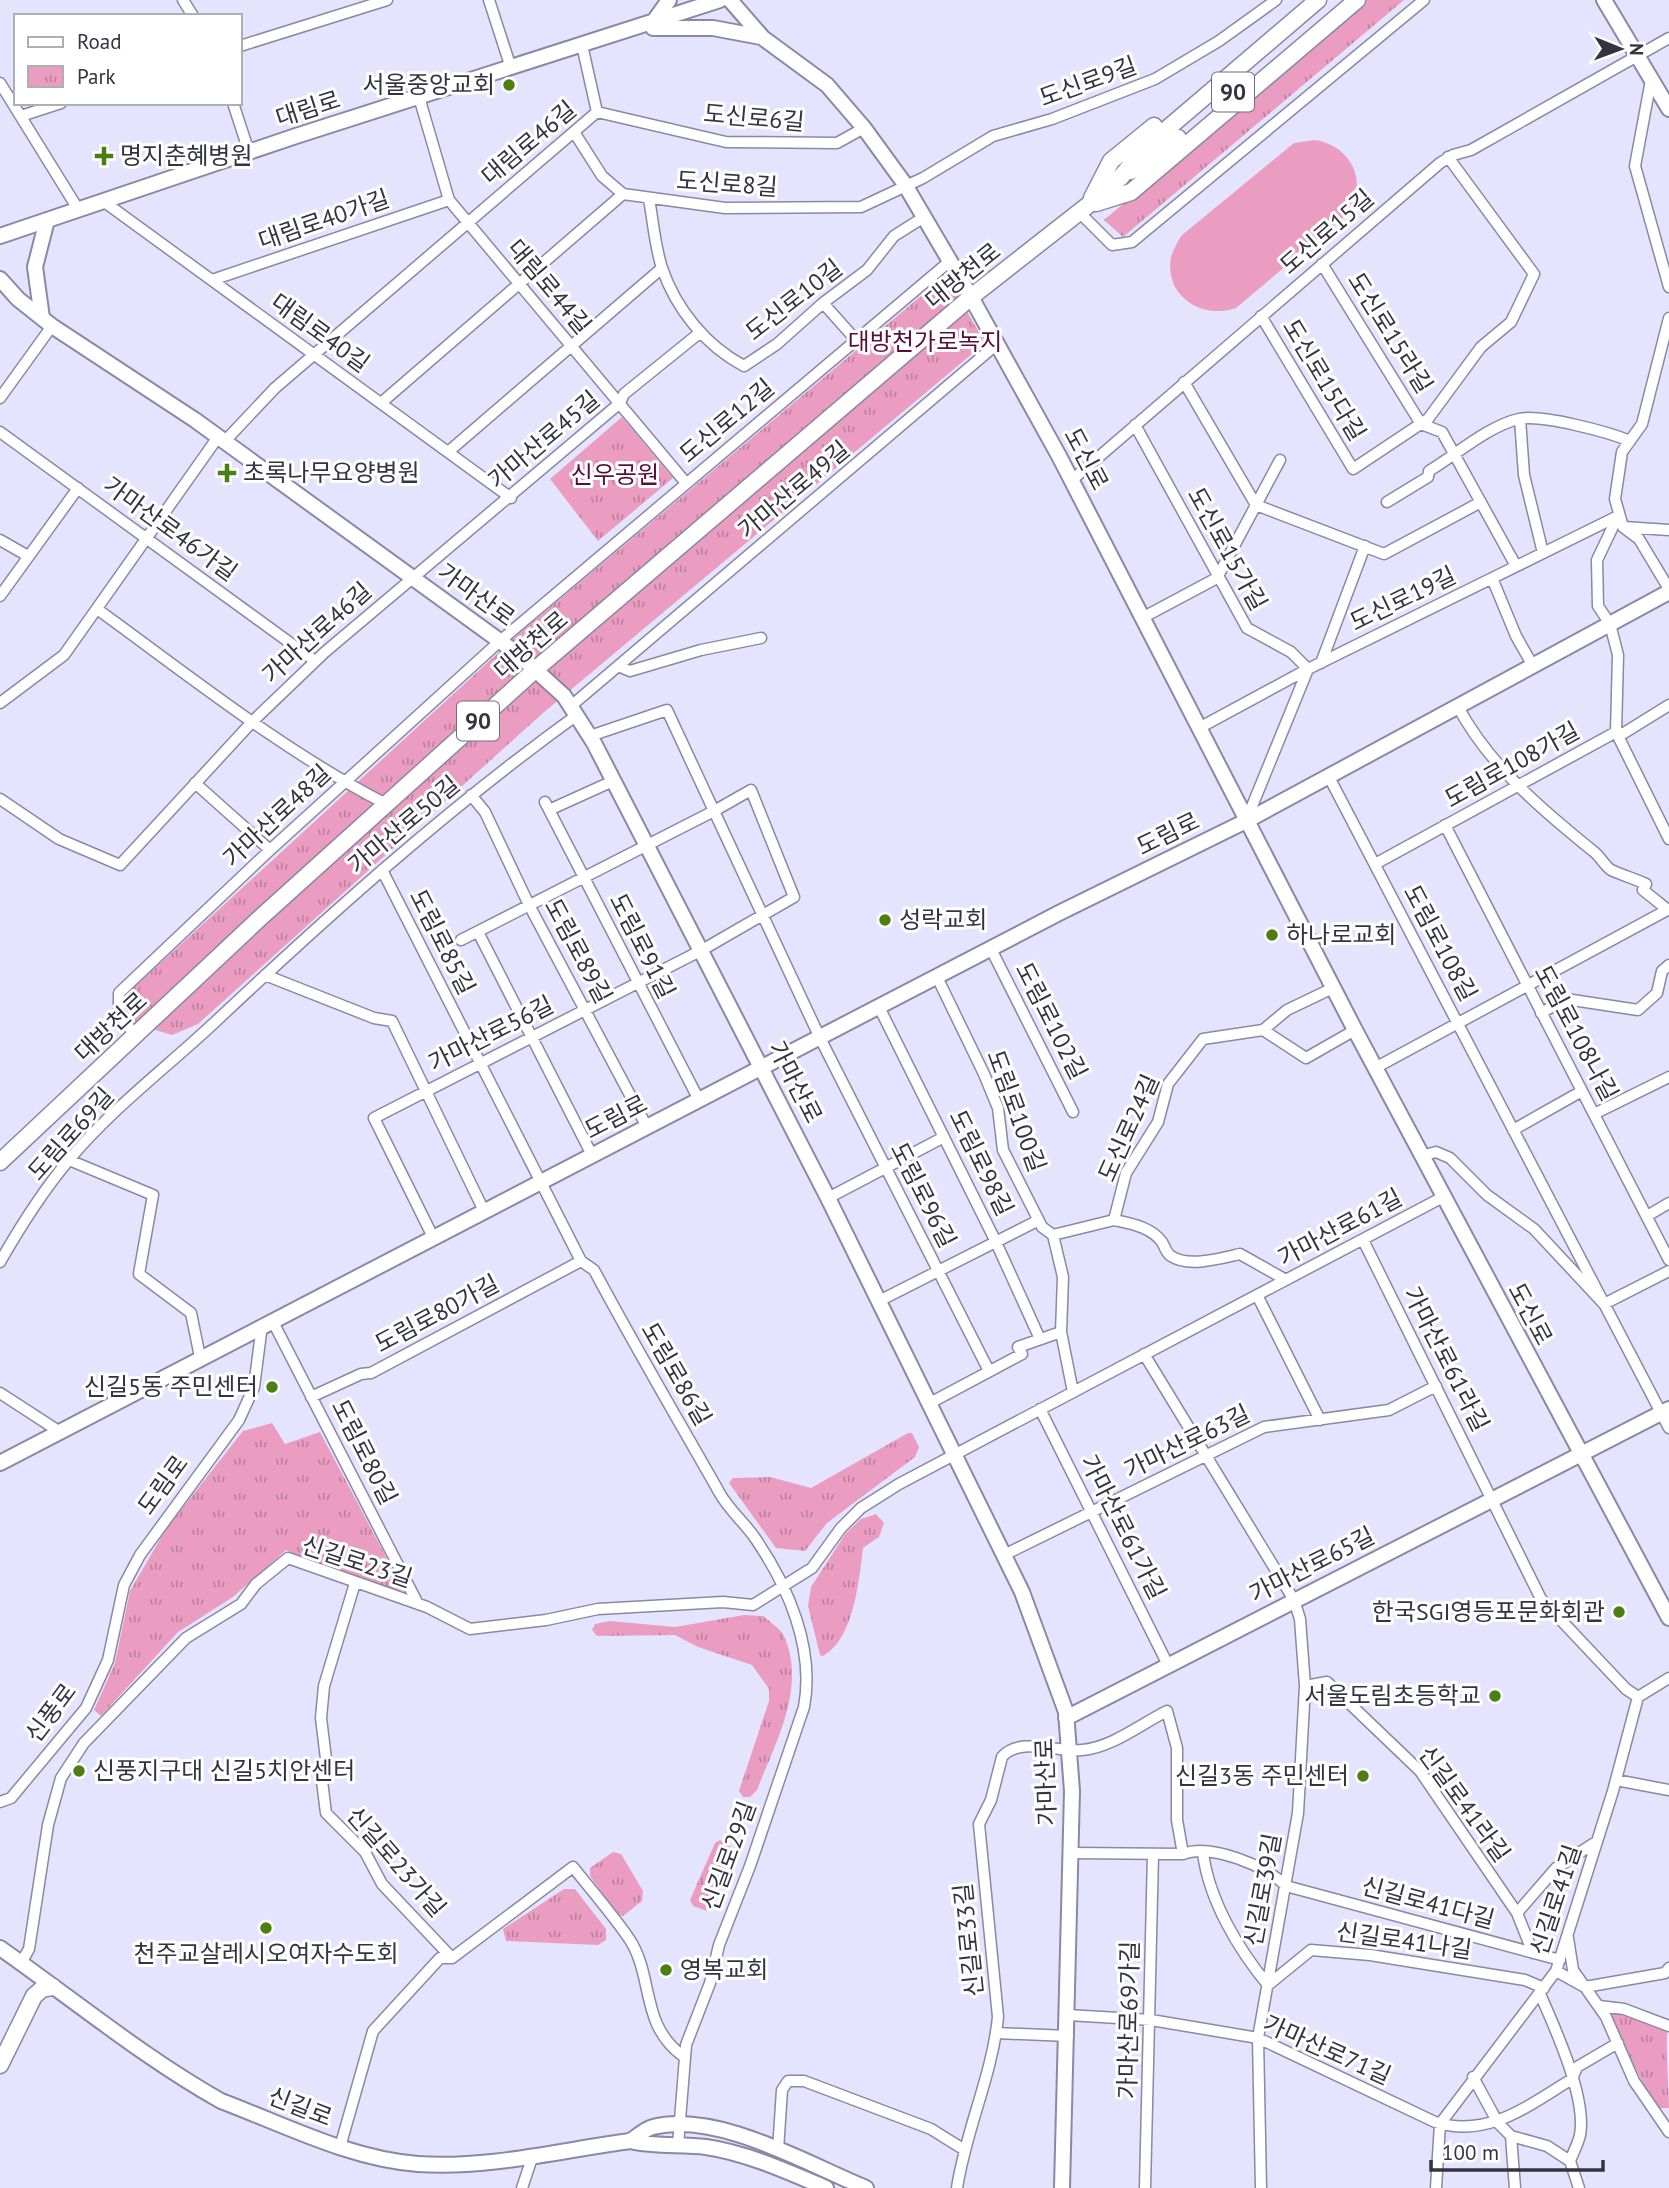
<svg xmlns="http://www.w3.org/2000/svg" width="1669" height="2188" font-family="'PT Sans','Noto Sans KR',sans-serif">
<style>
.green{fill:#ea9dc1}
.park{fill:url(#park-tufts)}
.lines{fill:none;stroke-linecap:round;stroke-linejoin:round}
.street-casing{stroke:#8a88a5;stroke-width:13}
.secondary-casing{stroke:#8a88a5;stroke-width:18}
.primary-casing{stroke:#8a88a5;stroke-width:19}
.street{stroke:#fff;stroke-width:10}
.secondary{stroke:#fff;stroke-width:14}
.primary{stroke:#fff;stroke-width:16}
.poi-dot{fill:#4b7f12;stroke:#fff;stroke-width:2.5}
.labels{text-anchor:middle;stroke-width:6;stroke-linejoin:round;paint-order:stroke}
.shield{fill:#fff;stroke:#717179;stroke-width:2}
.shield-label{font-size:23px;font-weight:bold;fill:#343440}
.street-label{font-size:24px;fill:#343440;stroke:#fff}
.poi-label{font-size:24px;fill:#343440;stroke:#fff;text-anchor:start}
.park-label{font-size:24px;fill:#570f39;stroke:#fff}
</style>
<defs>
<pattern id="park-tufts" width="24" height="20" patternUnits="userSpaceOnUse" patternTransform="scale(1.75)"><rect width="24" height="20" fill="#ea9dc1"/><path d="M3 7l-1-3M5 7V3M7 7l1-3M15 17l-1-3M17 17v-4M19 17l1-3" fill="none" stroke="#be819e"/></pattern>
</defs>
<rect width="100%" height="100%" fill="#e5e4fe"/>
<path class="green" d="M1314,140c36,5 54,39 36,72l-114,96c-34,12 -72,-12 -65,-51 2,-7 7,-15 10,-21l113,-93z"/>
<path class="park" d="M1364,0h40l-281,237 -19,-17z
M946,275l39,68 -442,370 -345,311 -26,11 -36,-11 -9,-14 2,-18 393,-361z
M622,417l51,61 -75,63 -48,-62z
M272,1423l13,21 35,-12 84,159 -49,-8 -69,-33 -53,47 -55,35 -77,84 -7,-6 21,-47 15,-72 36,-62 77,-98z
M908,1433h4l7,14 -4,10 -88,66 -22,28 -29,-3 -47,-65 4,-5 37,-1 41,11z
M876,1514l8,9 -5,14 -16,11c-4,32 -9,91 -40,108l-3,-1 -12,-49 3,-19 35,-54 15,-14z
M744,1615l19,1c6,5 16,12 20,18 25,51 -8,110 -26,156l-7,7h-7l-4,-6 30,-90v-12l-17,-24 -54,-18 -23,-12 -78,1 -5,-6 3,-6 15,-3 65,6z
M720,1840l11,7 2,5 -19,53 -7,6 -14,-5 -3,-6 25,-57z
M613,1852l8,2 22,37 -1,10 -19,15 -6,-2 -27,-38v-8z
M564,1889h11l31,40v11l-8,5 -92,-4 -3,-12z
M1605,2010l63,19c-3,8 1,64 1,79h-13z"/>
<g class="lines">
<defs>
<path id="street" d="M183,0l10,16
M489,0l22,68
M582,45l15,67
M240,46l147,-46
M1651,80l-16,86 34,121
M0,83l78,126
M419,97l30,103 237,283
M233,103l16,49
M597,112l129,30 111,1 27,-15
M21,116l40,-13
M574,132l28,44 21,18 102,14 136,-1 62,-29 70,-42 59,-17 103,-40 64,-38 57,-41
M649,199c4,22 6,48 13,69 14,41 44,78 82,98l33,-22 46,-41 44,-33 27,-34 30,-19
M103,201l408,297
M1079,212l33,33 20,-3 292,-242
M1322,264l99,160 21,8 74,134
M212,280l237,-80
M823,303l33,37
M1261,316l92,153 75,-50 53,-72 30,-25 23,-48 -86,-117
M1669,318l-27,106 -20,28 -7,47 8,28 16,12 30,50
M1184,382l72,123 128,49 97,-52
M0,398l52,-72
M381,403l242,-209
M1520,419l4,56 19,78
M1135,425l112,203 44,24 17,17 -62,152
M0,432l315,229
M225,441l50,-53 322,-276
M448,452l214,-184
M1072,480l368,-317 13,-8 18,-5 198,-112
M1387,502l41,-25 1,-6c25,-15 61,-46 90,-52 23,-5 89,13 111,22
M1618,516l-21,44 1,46 12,18 8,31 -2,77 53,107
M1624,527l45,3
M0,540l28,16
M1492,578l24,58 17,30
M0,596l78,-108
M97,609c94,68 186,142 289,195
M1142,618l75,-40 63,-118
M1321,663l44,-117
M618,666l12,5 71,-21 60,-12
M0,703l64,-48 154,-218
M571,706l426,-362
M1458,707c32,59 83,102 135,144 7,5 11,14 18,19 11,5 24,9 35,14l-3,6 25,20
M1199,728l109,-59 310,-153
M1329,777l340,651
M195,783l75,67
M471,795l14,17 44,93 118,222
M0,799l59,40 61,26 133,-144 72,-69 295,-249 4,-9 73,-59h5
M545,802l154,298
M549,810l64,-29
M1445,825l224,435
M1375,864l241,-132 8,1 45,-28
M382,870l199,391 13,9c40,75 83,148 125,222 9,17 25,30 36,46 33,48 60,110 49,169l-54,159 -31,79 -9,38 -24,62 -8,100
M478,932l114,223
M461,940l253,-129 106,227 169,333
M991,949l82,163
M265,975l109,43 18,3 92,190
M937,977l47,97 14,34 5,42 39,77 11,8 61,-15c18,4 37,7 48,22 3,5 4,11 9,14 17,12 51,2 69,-2l46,26
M879,1007l116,233 45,99
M1541,1013l25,-14 72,11 19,-17 5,-22 7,-6
M1263,1030l43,28 49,-28
M1263,1030l24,-20 46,-22
M134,1036l-15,-27v-16l151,-143 230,-209 450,-380
M1375,1068l294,-159
M1594,1114l75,-37
M1513,1130l69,-39
M1421,1156l15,-4 14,6 37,37 47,34 70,75 65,-33
M69,1160l84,35 -14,79 52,39 9,44
M828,1198l116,-61
M1647,1216l22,-13
M1114,1220l12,-47 32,-51 10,-38 35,-45 60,-9
M1053,1235l10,42 -2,55 12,60
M433,1237l-59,-119 328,-168 92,-53 -43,-107 -37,21 -47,-101 -77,26
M1363,1240l178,359 85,90 12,8
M0,1262c20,-35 42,-70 68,-101 42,-51 98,-93 146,-138 116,-109 234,-215 363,-308
M1257,1295l63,125
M879,1301l158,-80
M272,1320l146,284
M1144,1354l150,246 6,19 5,67 -7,127 -40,225 3,150
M0,1393l60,39
M311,1397l50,-23 10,-1 210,-112
M930,1403l92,-49 -4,-7 43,-15
M1040,1409l128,256
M1004,1555l260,-128 125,-17 47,-24
M355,1583l-31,103 -3,32 5,41 -5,14 5,40 39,39 17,32 70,74
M1305,1686l22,-4 93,89 97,142 16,40
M1616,1780l53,10
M0,1802l11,-4 75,-90 22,-48 16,-75 16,-30 99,-135 15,-33 8,-62
M1071,1853l112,1c27,-11 84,12 103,32l274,74
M1203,1853c6,47 35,96 65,132l43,-35 59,5 155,25 19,8
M1517,1913l39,-45 40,-26
M1568,1938l5,32 33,47 28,64 35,51
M21,1963l8,-14 19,-124 13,-47 23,-35 102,-105 55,-34 15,-20 32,-26 139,49 43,22 76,-9 52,-11 125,-7 30,3 59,-37 29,-40 20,-20 38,-24 544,-287
M1556,1971l29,16 80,-14 4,-5
M1540,1994c15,34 47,104 40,141 -2,9 -7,18 -10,26
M1599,2006l25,3 45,17
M1068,2015l83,5 107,18 177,84c53,17 94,-17 137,-43l5,-12 41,-24
M996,2033l72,3
M1473,2077l25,46 13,13 36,10 23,15 9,27
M1511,2136l4,52
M340,2147l33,-116 67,-73h12l121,-91c19,24 40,48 57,73 24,38 10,85 53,116
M778,2150l4,-60 6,-9h16l127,48 32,20
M522,2188l11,-33
M957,2188c9,-59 35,-112 41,-171l-19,-193 12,-24 11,-43c17,-21 56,-4 80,-7 29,-2 59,-26 85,-39l10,37v72l6,34
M1145,2188l8,-334
M1436,2188l4,-64 116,-153 57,-180 25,-94 31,-19"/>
<path id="secondary" d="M730,0l33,38 64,47 37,43 40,55 67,114 88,159 296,574 314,588
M1604,0l65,109
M654,21l15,-21
M653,28h60l48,9
M0,236l296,-100 424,-136
M0,279l18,20 34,27 143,94 324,235 45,41 30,47 234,455 194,394 44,120 6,79 -10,397
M42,318l-7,-51 12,-47
M0,1463l1059,-550 187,-92 423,-229
M1066,1718l603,-309
M0,1948c74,52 143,109 221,153 64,24 129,58 197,63 69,5 144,-14 212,-23 26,6 50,3 76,6 41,6 82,25 120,41
M630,2141c7,-4 15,-12 23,-14 65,-16 154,37 213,61"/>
<path id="primary" d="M1131,171l47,-33
M1092,198l19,-37 43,-35
M1096,203l35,-11 226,-192
M0,1162l260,-244 276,-249 435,-372 116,-91 33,-28 27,-32 171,-146
M0,2065l34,-69 8,-7 11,-2"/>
</defs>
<use href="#street" class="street-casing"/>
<use href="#secondary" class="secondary-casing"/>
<use href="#primary" class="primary-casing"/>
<use href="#street" class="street"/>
<use href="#secondary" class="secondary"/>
<use href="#primary" class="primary"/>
</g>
<g class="poi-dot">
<circle cx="509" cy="85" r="7"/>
<path d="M100.5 145.5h7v7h7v7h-7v7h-7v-7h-7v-7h7z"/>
<path d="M223.5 462.5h7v7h7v7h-7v7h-7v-7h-7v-7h7z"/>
<circle cx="885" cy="920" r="7"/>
<circle cx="1272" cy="935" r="7"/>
<circle cx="272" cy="1387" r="7"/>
<circle cx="1619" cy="1612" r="7"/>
<circle cx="1495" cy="1696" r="7"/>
<circle cx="79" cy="1771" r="7"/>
<circle cx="1363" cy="1776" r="7"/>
<circle cx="266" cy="1928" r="7"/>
<circle cx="666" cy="1970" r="7"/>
</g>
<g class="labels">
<g class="shield">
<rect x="1212" y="72.5" width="42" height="39" rx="5"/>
<rect x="457" y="701.5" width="42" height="39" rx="5"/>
</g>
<g class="shield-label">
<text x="1233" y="100">90</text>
<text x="478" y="729">90</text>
</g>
<g class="street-label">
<text transform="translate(1088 82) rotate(-20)" y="8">도신로9길</text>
<text transform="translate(308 109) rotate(-18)" y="8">대림로</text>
<text transform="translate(754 118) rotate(5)" y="8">도신로6길</text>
<text transform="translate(529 143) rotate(-40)" y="8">대림로46길</text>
<text transform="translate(727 184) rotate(4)" y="8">도신로8길</text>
<text transform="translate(324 220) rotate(-19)" y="8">대림로40가길</text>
<text transform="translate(1327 232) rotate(-41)" y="8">도신로15길</text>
<text transform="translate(963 276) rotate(-39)" y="8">대방천로</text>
<text transform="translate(549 287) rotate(50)" y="8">대림로44길</text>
<text transform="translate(794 300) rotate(-38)" y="8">도신로10길</text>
<text transform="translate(320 333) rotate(36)" y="8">대림로40길</text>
<text transform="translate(1390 333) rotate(58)" y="8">도신로15라길</text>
<text transform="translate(1324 380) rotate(59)" y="8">도신로15다길</text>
<text transform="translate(727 421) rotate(-40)" y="8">도신로12길</text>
<text transform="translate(544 440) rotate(-40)" y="8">가마산로45길</text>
<text transform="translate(1086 459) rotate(62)" y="8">도신로</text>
<text transform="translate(794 490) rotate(-40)" y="8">가마산로49길</text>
<text transform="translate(170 529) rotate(36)" y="8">가마산로46가길</text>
<text transform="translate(1227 549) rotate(61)" y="8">도신로15가길</text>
<text transform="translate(476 595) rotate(36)" y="8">가마산로</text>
<text transform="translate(1403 599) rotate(-26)" y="8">도신로19길</text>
<text transform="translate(317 633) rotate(-42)" y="8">가마산로46길</text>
<text transform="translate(531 645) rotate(-41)" y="8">대방천로</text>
<text transform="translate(1512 765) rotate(-29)" y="8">도림로108가길</text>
<text transform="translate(277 816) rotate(-43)" y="8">가마산로48길</text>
<text transform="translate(404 825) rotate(-40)" y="8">가마산로50길</text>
<text transform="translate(1168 834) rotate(-26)" y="8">도림로</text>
<text transform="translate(442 942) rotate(63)" y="8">도림로85길</text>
<text transform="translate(1440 943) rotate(62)" y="8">도림로108길</text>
<text transform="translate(642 946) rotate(63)" y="8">도림로91길</text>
<text transform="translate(578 951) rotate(62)" y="8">도림로89길</text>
<text transform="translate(1051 1021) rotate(63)" y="8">도림로102길</text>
<text transform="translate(111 1027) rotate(-43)" y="8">대방천로</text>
<text transform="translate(1576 1033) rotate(62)" y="8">도림로108나길</text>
<text transform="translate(491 1034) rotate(-27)" y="8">가마산로56길</text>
<text transform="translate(795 1082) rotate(63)" y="8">가마산로</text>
<text transform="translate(1016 1111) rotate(70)" y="8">도림로100길</text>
<text transform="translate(616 1117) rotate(-27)" y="8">도림로</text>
<text transform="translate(1129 1128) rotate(-66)" y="8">도신로24길</text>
<text transform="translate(71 1134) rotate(-48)" y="8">도림로69길</text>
<text transform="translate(981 1163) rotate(64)" y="8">도림로98길</text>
<text transform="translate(923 1195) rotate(63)" y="8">도림로96길</text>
<text transform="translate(1340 1228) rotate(-28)" y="8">가마산로61길</text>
<text transform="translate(437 1314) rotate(-28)" y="8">도림로80가길</text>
<text transform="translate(1530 1314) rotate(62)" y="8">도신로</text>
<text transform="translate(1446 1359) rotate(63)" y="8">가마산로61라길</text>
<text transform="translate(676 1374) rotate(60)" y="8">도림로86길</text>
<text transform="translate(1187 1442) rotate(-26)" y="8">가마산로63길</text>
<text transform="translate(364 1452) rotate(63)" y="8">도림로80길</text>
<text transform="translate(163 1485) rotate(-54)" y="8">도림로</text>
<text transform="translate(1123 1527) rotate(63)" y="8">가마산로61가길</text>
<text transform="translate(357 1562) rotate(18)" y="8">신길로23길</text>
<text transform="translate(1312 1565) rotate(-27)" y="8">가마산로65길</text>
<text transform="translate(51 1713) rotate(-53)" y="8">신풍로</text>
<text transform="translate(1046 1782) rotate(-92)" y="8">가마산로</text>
<text transform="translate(1464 1804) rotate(54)" y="8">신길로41라길</text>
<text transform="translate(729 1856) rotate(-70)" y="8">신길로29길</text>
<text transform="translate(396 1862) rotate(49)" y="8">신길로23가길</text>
<text transform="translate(1263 1890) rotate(-80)" y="8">신길로39길</text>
<text transform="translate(1556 1900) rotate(-72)" y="8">신길로41길</text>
<text transform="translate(1428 1903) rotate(15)" y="8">신길로41다길</text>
<text transform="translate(969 1940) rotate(-96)" y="8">신길로33길</text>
<text transform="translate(1404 1941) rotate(8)" y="8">신길로41나길</text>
<text transform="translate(1129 2020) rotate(-89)" y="8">가마산로69가길</text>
<text transform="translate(1327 2050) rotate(24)" y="8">가마산로71길</text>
<text transform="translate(300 2107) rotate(21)" y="8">신길로</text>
</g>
<g class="poi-label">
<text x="495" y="93" text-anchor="end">서울중앙교회</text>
<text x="120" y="164">명지춘혜병원</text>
<text x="243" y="481">초록나무요양병원</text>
<text x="899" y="928">성락교회</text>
<text x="1286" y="943">하나로교회</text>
<text x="258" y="1395" text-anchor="end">신길5동 주민센터</text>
<text x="1605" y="1620" text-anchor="end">한국SGI영등포문화회관</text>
<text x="1481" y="1704" text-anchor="end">서울도림초등학교</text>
<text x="93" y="1779">신풍지구대 신길5치안센터</text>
<text x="1349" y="1784" text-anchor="end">신길3동 주민센터</text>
<text x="266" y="1962" text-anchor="middle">천주교살레시오여자수도회</text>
<text x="680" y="1978">영복교회</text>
</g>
<g class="park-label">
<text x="925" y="350">대방천가로녹지</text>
<text x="615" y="483">신우공원</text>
</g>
</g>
<rect x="14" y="14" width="228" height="91" fill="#ffffff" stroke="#aeaeb3" stroke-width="2"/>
<rect x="28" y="37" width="35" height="10" fill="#ffffff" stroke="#aeaeb3" stroke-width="2"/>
<text x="77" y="49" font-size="21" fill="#343440">Road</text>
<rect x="28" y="66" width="35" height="21" fill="url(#park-tufts)" stroke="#aeaeb3" stroke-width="2"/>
<text x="77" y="84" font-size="21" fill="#343440">Park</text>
<g transform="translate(1620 49) rotate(91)" stroke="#ffffff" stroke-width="5" paint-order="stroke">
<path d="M0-5L12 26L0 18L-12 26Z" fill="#343440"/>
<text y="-10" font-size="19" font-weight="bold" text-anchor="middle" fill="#343440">N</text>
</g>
<path d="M1431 2160v10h172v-10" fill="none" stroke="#343440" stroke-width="3.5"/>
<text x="1442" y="2160" font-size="21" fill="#343440" stroke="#ffffff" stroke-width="5" paint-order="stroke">100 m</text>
</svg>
